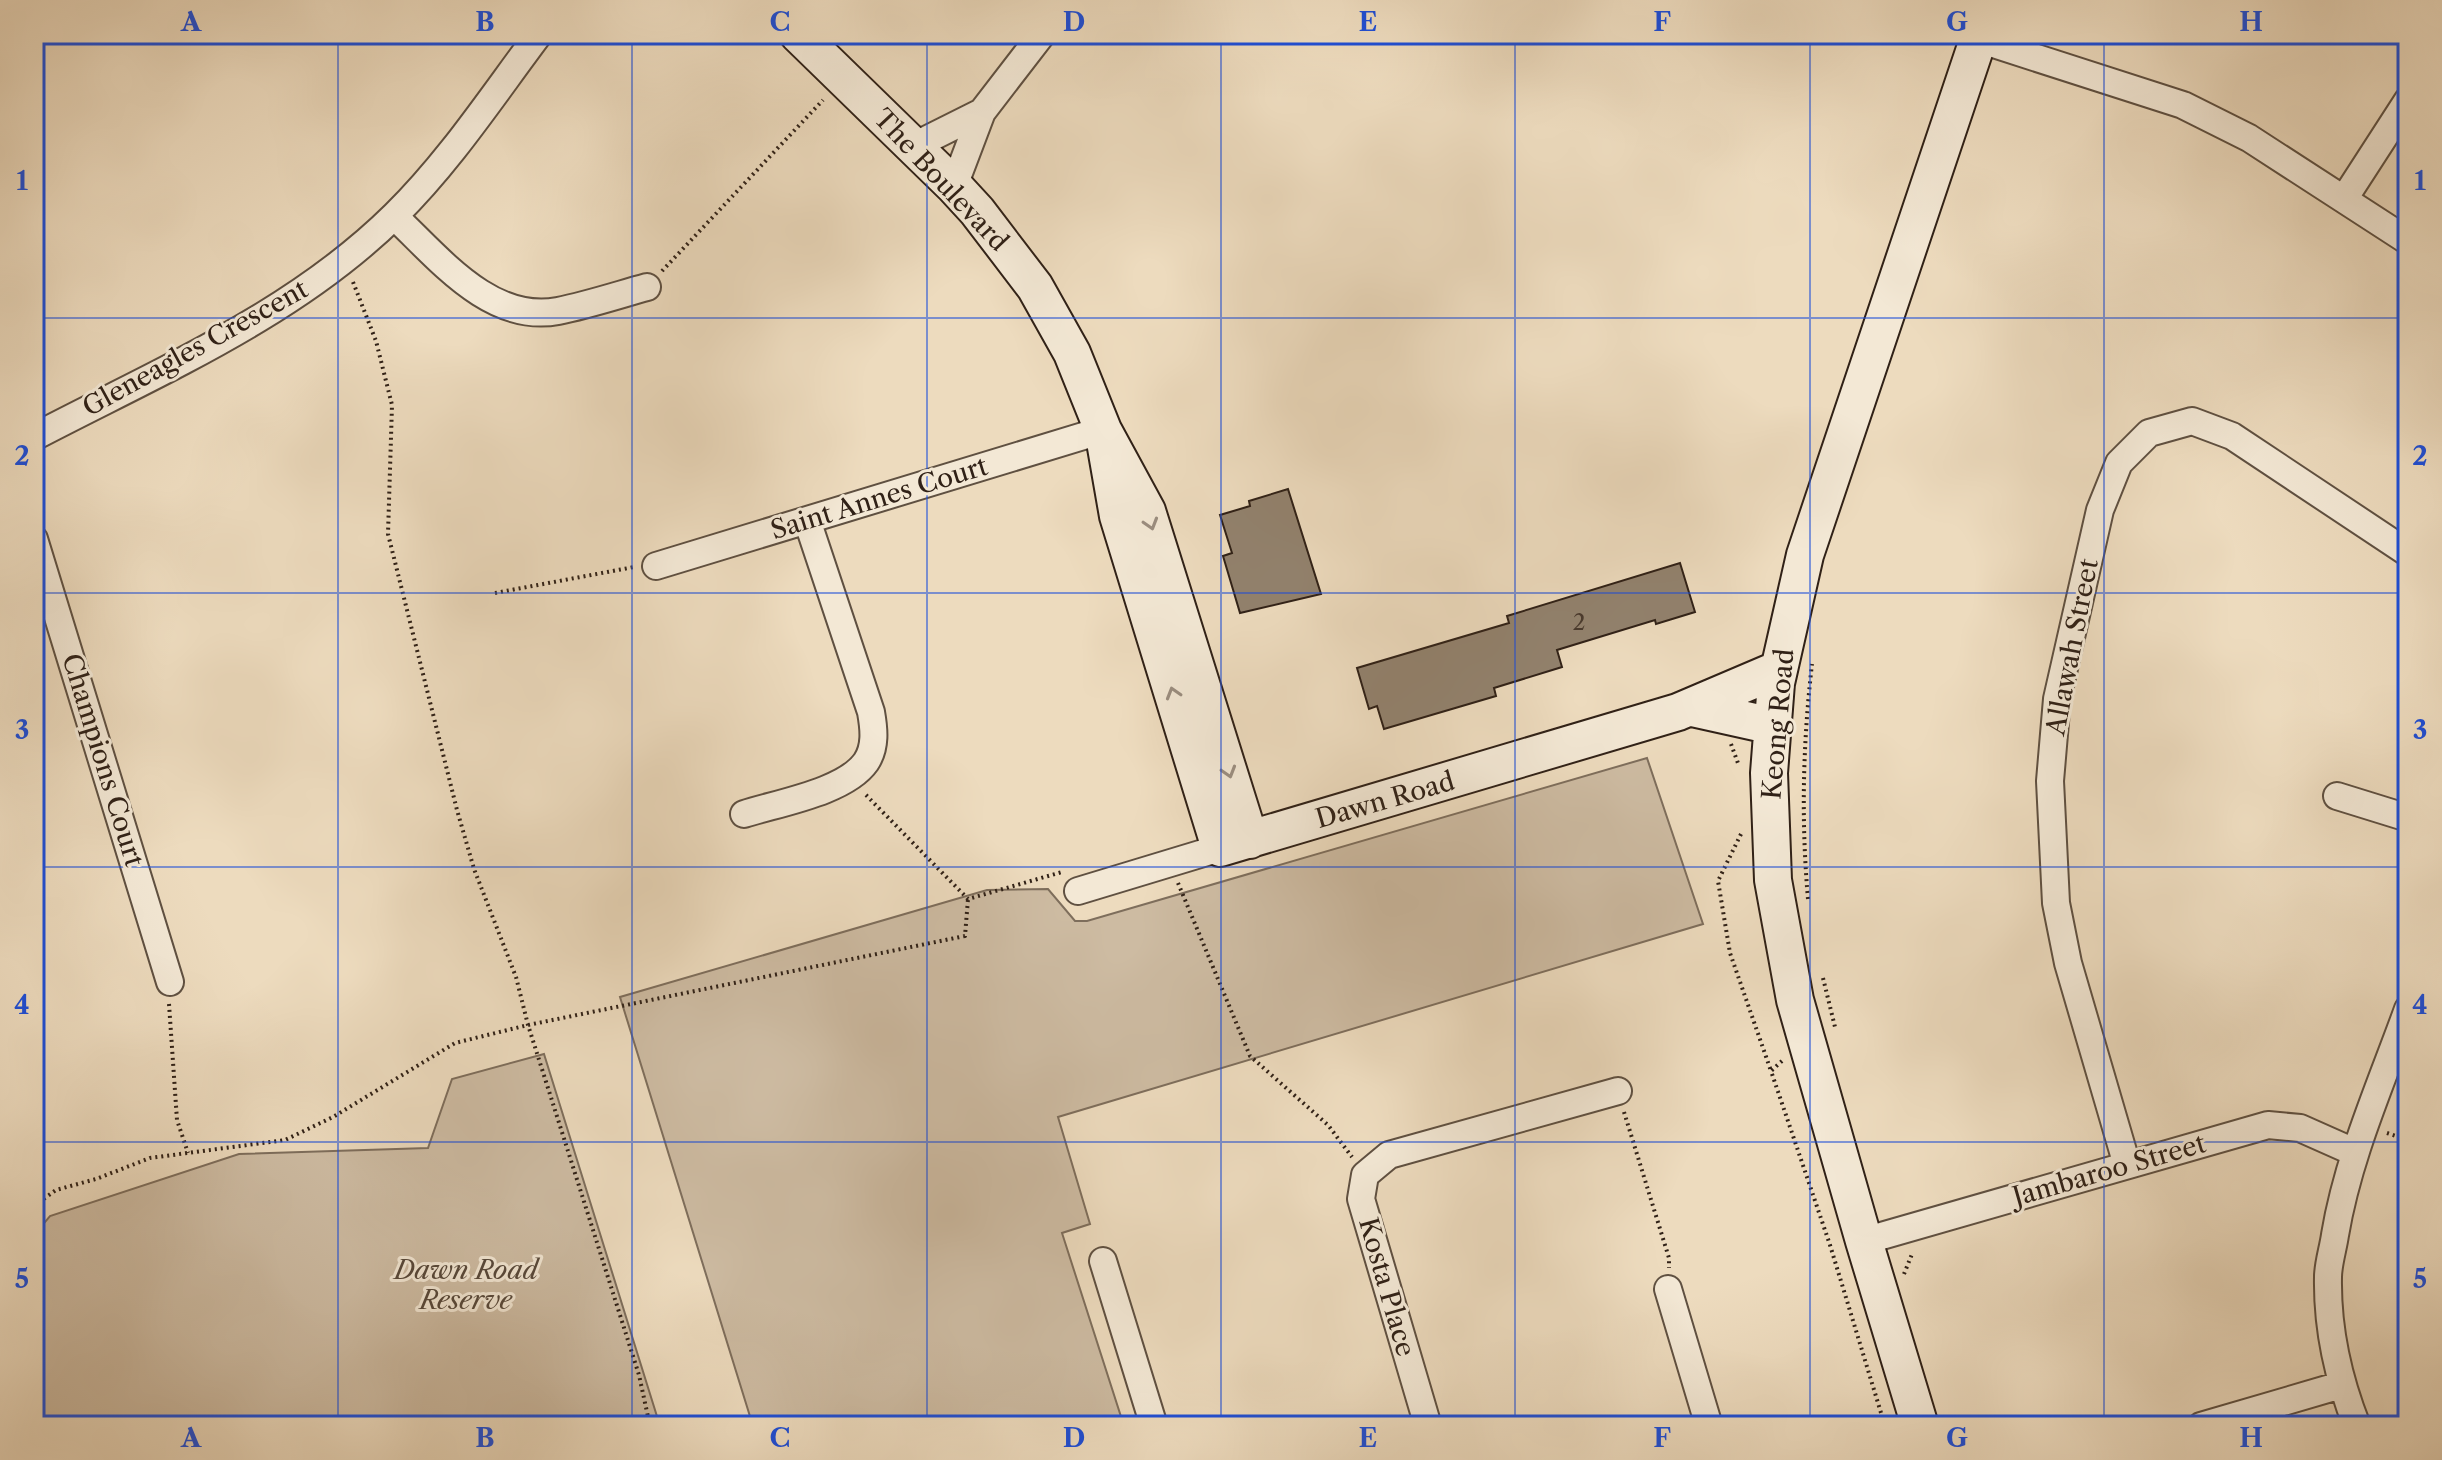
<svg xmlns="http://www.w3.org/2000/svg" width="2442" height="1460" font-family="'Libre Caslon Text',serif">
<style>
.green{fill:#cdbba2;stroke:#7e6e5c;stroke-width:2}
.building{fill:#92826e;stroke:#302117;stroke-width:2}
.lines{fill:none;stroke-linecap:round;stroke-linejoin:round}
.street-casing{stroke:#5f5041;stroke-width:30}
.secondary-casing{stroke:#302117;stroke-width:40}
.path{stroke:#302117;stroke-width:4;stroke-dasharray:2 4;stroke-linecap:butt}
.street{stroke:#f3e8d5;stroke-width:26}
.secondary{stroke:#f3e8d5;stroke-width:36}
.oneway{stroke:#9b8e80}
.grid{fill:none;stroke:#1d4ed8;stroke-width:2;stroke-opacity:0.55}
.labels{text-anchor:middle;stroke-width:6;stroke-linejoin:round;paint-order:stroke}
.number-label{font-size:22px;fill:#48392d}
.street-label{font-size:26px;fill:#302117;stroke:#f3e8d5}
.park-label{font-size:26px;font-style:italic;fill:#57483a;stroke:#f3e8d5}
.neatline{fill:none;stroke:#1d4ed8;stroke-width:3}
.grid-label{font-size:26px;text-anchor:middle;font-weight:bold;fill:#1d4ed8}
</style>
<rect width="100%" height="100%" fill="#eddbbe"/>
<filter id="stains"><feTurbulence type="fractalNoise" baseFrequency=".0025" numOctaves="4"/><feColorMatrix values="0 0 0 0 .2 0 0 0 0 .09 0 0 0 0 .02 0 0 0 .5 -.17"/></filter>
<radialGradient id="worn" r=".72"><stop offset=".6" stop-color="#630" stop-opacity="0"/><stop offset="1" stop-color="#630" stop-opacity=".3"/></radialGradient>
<path class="green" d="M1647,758l56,166 -645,193 32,107 -28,9 62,193h-371l-133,-429 367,-107 61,-1 27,32h12z
M544,1054l116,372h-626v-191l16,-19 189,-62 189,-6 24,-69z"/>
<path class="building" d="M1288,489l33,105 -81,19 -17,-57 9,-3 -12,-38 30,-9 -1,-5z
M1680,563l15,49 -39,12 -1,-4 -98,30 5,17 -68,21 2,8 -112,33 -7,-23 -8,3 -12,-41 152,-45 -2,-7z"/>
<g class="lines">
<defs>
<path id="street" d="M1978,39l205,66 66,33 159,103
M914,146l68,-34
M954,186l28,-74 60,-78
M2344,199l64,-99
M394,216c44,41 96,108 164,95 30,-6 60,-16 89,-24
M34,437c124,-65 260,-122 361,-222 55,-54 98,-120 144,-181
M34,539l136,443
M656,566l447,-136
M2337,796l71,22
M744,814c34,-11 101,-22 122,-52 10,-15 8,-33 5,-50l-64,-192
M1078,891l142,-43
M2127,1165l-59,-202 -12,-60 -6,-122 7,-82 43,-189 19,-47 30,-30 43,-12 40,15 176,117
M1864,1241l404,-116 32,3 54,24
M1103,1261l51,165
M1668,1289l41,137
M1428,1426l-67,-227 4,-24 24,-20 229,-64
M2201,1426l140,-41
M2357,1426c-19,-48 -30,-96 -29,-149 0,-13 5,-28 7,-42 13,-78 46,-151 73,-226"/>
<path id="secondary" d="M798,34l156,152 23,25 58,76 37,66 31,77 44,81 103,329
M1103,430l15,86 102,332 458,-136 101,-43
M1692,708l81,18
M1920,1426l-56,-185 -69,-241 -22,-120 -4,-107 7,-90 29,-128 175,-521"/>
</defs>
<use href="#street" class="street-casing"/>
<use href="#secondary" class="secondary-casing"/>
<path class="path" d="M662,271l161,-171
M353,282l23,59 16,64 -4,129 69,276 17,59 42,108 12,48 111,350 11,51
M495,593l139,-26
M1731,744l8,22
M866,795l102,104 94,-27
M1741,834l-23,47 12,72 41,118
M1178,883l72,173 78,69 24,32
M1808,899c-7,-79 -5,-157 4,-235
M1823,978l12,49
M169,1004l8,116 11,33
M1782,1061l-11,10 59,174 55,181
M1624,1112l45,146v10
M2387,1133l21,7
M34,1206l22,-16 40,-11 54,-21 135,-18 48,-23 122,-74 73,-18 437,-89 3,-37
M1904,1274l8,-20"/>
<use href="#street" class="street"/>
<use href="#secondary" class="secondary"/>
</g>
<defs><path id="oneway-chevron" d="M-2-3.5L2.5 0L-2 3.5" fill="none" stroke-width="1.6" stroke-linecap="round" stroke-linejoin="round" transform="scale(2)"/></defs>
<g class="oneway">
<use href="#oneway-chevron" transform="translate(1151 524) rotate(73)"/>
<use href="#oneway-chevron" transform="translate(1173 693) rotate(-107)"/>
<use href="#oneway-chevron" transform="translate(1229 772) rotate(73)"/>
</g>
<path class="grid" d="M338,34v1392M632,34v1392M927,34v1392M1221,34v1392M1515,34v1392M1810,34v1392M2104,34v1392M34,318h2374M34,593h2374M34,867h2374M34,1142h2374"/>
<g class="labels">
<g class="number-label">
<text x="1579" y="630">2</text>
</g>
<g class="street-label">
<text transform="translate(941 180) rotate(47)" y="9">The Boulevard</text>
<text transform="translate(195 348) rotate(-29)" y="9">Gleneagles Crescent</text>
<text transform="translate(879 498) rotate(-17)" y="9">Saint Annes Court</text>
<text transform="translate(2072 647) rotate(-79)" y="9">Allawah Street</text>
<text transform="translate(1778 724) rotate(-85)" y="9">Keong Road</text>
<text transform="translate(103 760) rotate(73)" y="9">Champions Court</text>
<text transform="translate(1385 800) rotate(-16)" y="9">Dawn Road</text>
<text transform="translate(2109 1170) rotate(-16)" y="9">Jambaroo Street</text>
<text transform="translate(1387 1287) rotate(74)" y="9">Kosta Place</text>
</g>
<g class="park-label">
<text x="466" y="1279">Dawn Road<tspan x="466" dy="30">Reserve</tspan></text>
</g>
</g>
<rect width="2442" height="1460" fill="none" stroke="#eddbbe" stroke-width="88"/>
<rect x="44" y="44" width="2354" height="1372" class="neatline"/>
<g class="grid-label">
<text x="191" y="31">A</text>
<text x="485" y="31">B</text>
<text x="780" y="31">C</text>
<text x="1074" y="31">D</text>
<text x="1368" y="31">E</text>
<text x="1662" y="31">F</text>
<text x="1957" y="31">G</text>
<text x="2251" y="31">H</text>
<text x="22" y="190">1</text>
<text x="2420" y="190">1</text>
<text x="22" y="465">2</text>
<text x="2420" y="465">2</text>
<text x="22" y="739">3</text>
<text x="2420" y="739">3</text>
<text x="22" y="1014">4</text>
<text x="2420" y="1014">4</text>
<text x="22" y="1288">5</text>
<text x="2420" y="1288">5</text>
<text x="191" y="1447">A</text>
<text x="485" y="1447">B</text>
<text x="780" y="1447">C</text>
<text x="1074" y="1447">D</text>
<text x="1368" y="1447">E</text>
<text x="1662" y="1447">F</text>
<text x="1957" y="1447">G</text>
<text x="2251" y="1447">H</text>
</g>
<rect width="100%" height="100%" filter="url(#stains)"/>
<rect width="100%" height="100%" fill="url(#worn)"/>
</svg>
